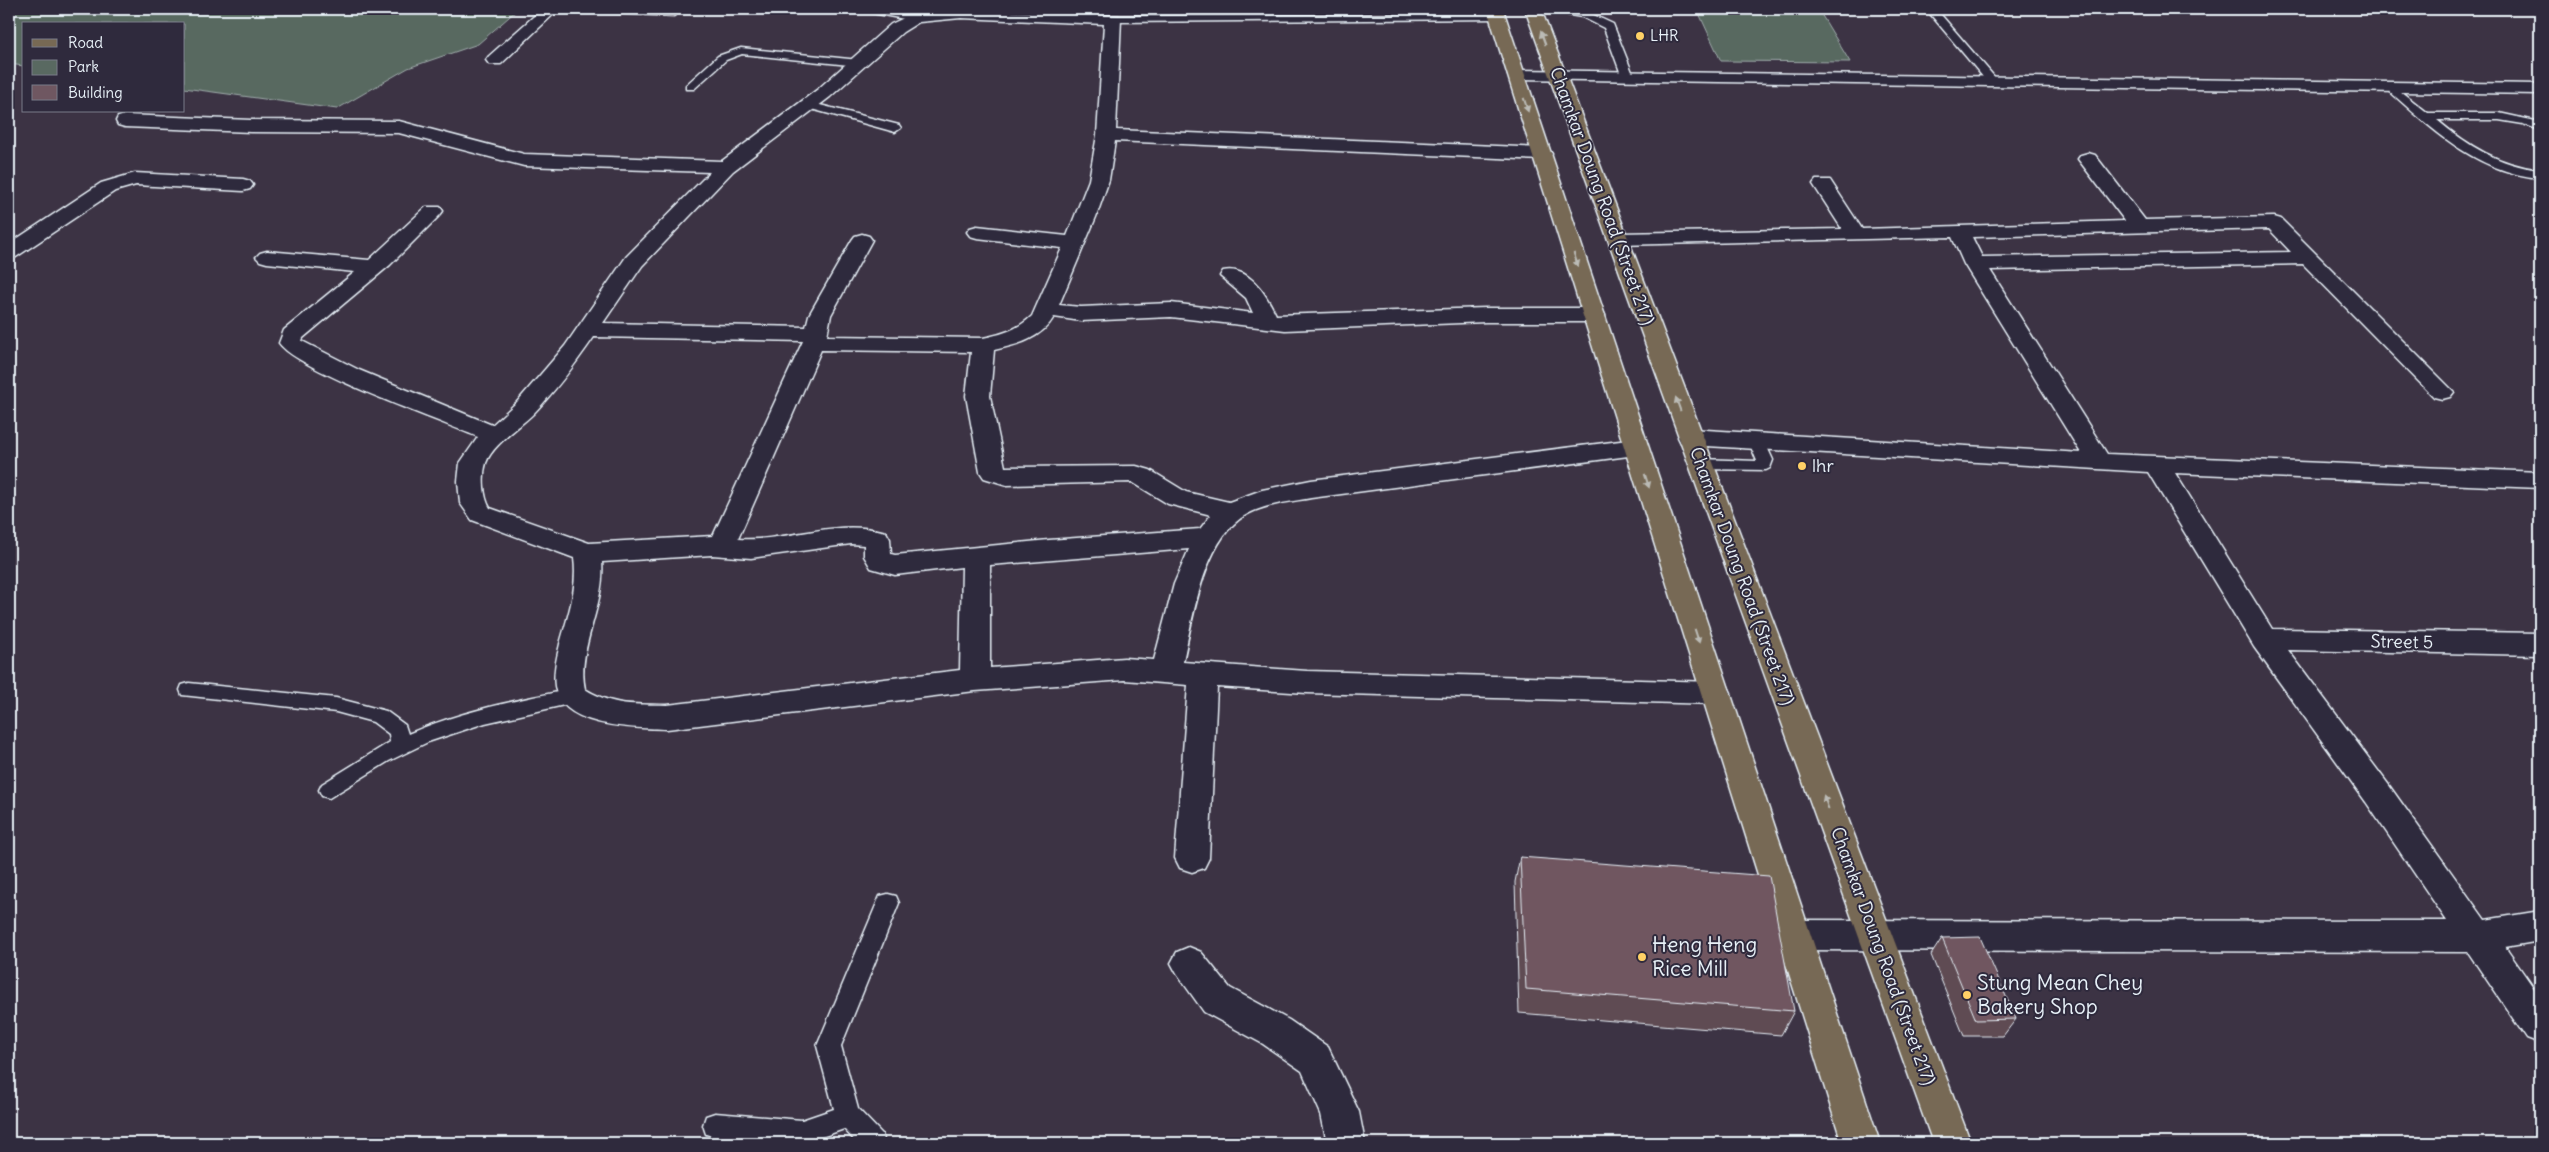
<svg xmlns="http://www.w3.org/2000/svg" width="2549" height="1152" font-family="Delius,sans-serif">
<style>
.green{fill:#596961;stroke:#a0adac}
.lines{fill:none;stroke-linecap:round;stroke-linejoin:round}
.lane-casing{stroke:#e8f1f8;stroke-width:3}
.street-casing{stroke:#e8f1f8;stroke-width:3}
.secondary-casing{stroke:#e8f1f8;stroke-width:3}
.primary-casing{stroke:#e8f1f8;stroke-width:3}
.lane{fill:#2f2a3d;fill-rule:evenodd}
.street{fill:#2f2a3d;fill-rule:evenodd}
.secondary{fill:#2f2a3d;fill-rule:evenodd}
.primary{fill:#776954;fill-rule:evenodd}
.wall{fill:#5f4b53;stroke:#e8f1f8}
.shaded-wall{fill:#4e3d44;stroke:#e8f1f8}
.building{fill:#6f5761;stroke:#e8f1f8}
.oneway{fill:#bbbbb6}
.poi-dot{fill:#ffd166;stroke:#2f2a3d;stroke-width:2}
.labels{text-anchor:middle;stroke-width:4;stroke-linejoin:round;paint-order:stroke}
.far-poi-label{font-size:15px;fill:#e8f1f8;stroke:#2f2a3d;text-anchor:start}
.street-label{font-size:18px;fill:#e8f1f8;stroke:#2f2a3d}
.poi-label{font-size:18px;fill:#e8f1f8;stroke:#2f2a3d;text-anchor:start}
.near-poi-label{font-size:21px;fill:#e8f1f8;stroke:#2f2a3d;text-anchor:start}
</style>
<rect width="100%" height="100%" fill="#3c3344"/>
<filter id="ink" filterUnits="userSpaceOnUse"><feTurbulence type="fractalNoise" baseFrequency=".02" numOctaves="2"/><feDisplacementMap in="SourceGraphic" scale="10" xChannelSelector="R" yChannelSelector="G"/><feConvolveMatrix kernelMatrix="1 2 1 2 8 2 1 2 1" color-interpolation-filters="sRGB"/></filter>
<g filter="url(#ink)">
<path class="green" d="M9,9h474l34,1 -39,34 -70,24 -71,41 -153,-21v-64h-160v42l-15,-2z
M1697,9h121l32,53 -129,-1z"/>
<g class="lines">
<defs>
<path id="lane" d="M862,9c13,-1 49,0 58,9l-5,3 -48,-9z
M1546,9l39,2 28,13 21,53 -2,2 -4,1 -6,-3 -18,-49 -22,-11 -31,-5z
M1926,9h10l61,71v4h-8z
M1498,14l4,1v4l-389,3 -5,-3 5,-3z
M741,48l118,12 6,3 -6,3 -117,-12 -16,6 -32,29h-8v-4l32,-29z
M2391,84l37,29h71l41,9v8l-17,-6 -24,-4h-62c31,26 62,45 103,50v8c-64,-6 -107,-48 -153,-89v-4z
M808,102l91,23 2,3 -6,4 -91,-25 -2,-2z
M1756,435l6,1 11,24 -3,8 -4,2 -66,-1 -6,-1 -2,-4 2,-4 6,-1 57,2 -9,-21z
M189,683l147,15 50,13 19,14 3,9c53,-23 109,-34 165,-45l7,2 3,5 -3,5 -7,2 -88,20 -57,19 -39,19 -60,37 -7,-2 -3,-6 3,-6 68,-42 -1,-8 -16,-12 -37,-10 -154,-17 -2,-5 2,-5z
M888,894l8,2 3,7 -58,143 17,63 24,25 3,9h-28l-13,-14 -39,14 -90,-6 -9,-3 -3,-9 3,-9 9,-3 87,7 32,-11 -17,-63 60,-143 3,-7z"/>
<path id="street" d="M542,9h17l-58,55h-12l-3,-4 3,-4z
M955,9l164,7 2,3 -5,111 426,18 7,2 3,4 -3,4 -7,2 -427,-19 -6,39 -13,37 -37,88 22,2 90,-4 82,10 -7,-15 -26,-22 3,-5c26,-6 44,25 53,44l210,-7h108l8,2 3,5 -3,5 -8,2h-108l-201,8 -114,-13 -90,4 -27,-4c-13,22 -37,28 -60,33l-4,46 15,71 131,-1 14,4 36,22 43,10 33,-12 49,-10 325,-41 9,2 3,6 -3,6 -9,2 -325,43c-22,4 -47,6 -67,18 -41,26 -51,102 -61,146l124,9 409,11 11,3 4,8 -4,8 -11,3 -409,-11 -90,-6 -8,171 -5,10 -12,4 -12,-4 -5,-10 13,-173 -64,-5 -149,11 -308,38c-32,-1 -106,-1 -112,-43 -2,-14 2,-29 5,-42 8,-29 18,-55 14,-86l-102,-38 -12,-17 -2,-22 2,-18 18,-26c-37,-16 -181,-67 -199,-94l5,-13 71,-58 -88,-9 -7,-2 -4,-4 4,-4 7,-2 102,9 57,-53h14l3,4 -3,4 -50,50 -87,73 -1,3 57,29 133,55 25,-23 48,-56 61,-89 84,-85 -186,-6 -125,-33 -148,-1 -126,-5 -7,-2 -2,-4 2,-4 7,-2 126,5 148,1 125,33 198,7 96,-72 73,-65 24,-11zM961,18l143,6 -7,111 -8,45 -22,56 -90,-10 -7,2 -3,4 3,4 7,2 85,10 -30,68c-15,14 -29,18 -49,22l-156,-2 4,-21 41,-75 -3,-4 -7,-2 -7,2 -3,4 -43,75 -3,12 -203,-4 39,-57 91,-95 97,-74 73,-65 16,-10zM594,337l209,4 -90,195 -124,7 -99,-35c-7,-11 -8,-33 -4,-45 6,-18 34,-36 48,-50 22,-23 42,-50 60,-76zM821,350l150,2 -5,44 14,76 4,6 23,7 125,-3 36,22 43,11 -11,14 -151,11 -154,15 -4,-1 -1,-15 -4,-7c-52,-14 -96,10 -148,7zM851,544l13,1v11l7,12 24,7 67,-8 -2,103 -293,35c-33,-1 -53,2 -82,-16 -9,-40 21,-84 17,-127l110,-7 39,3zM1189,549l-15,35 -20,76 -30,-2 -134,10v-103z
M2088,153l7,2 50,65 129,-3 7,2 173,173 -4,5 -8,2 -8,-2 -131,-133 -313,6 117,184 433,18v16l-365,-15 97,156 268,4v22l-252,-5 100,134 97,136 55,-9v30l-35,6 35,50v47l-13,-5 -59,-87 -674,-2 -12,-4 -5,-11 5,-11 12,-4 653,1 -81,-119 -112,-155 -106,-175 -458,-27 -9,-2 -3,-6 3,-6 9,-2 391,24 -117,-189 -12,-27 -334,8 -7,-2 -3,-4 3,-4 7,-2 224,-4 -29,-45 3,-4h14l32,49 263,-8 -47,-62 3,-4zM2269,229l22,23 -309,5 -10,-20z
M135,173l108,6 7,2 3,4 -3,4 -7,2 -107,-6 -21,6 -99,66 -7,2v-15l92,-61z
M1189,947l12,5 29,36 59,32 39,27 31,65 6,31h-38l-6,-29 -19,-43 -39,-27 -59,-32 -27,-38 -6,-11 6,-11z"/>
<path id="secondary" d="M1517,70l1023,14v10l-1029,-15 -3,-4 3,-4z"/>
<path id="primary" d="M1487,9h16l377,1134h-38z
M1525,9h16l430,1134h-38z"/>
</defs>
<use href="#lane" class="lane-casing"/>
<use href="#street" class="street-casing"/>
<use href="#secondary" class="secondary-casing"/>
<use href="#primary" class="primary-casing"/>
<use href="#lane" class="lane"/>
<use href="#street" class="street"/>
<use href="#secondary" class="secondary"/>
<use href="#primary" class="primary"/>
</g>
<path class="wall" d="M570,9h114l-10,8 -102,-5z
M1520,857l274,154 -13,24 -262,-22 -4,-131z
M1942,938l74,81 -13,17h-39l-33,-81z"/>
<path class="shaded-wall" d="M672,9h12l-10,8z"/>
<path class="building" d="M1520,857l249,19 25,135 -268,-22z
M1980,937l36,82 -40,1 -34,-82z"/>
<defs><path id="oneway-solid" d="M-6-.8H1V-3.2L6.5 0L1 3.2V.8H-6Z" transform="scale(1.25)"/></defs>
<g class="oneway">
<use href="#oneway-solid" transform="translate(1543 38) rotate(-110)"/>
<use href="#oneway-solid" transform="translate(1526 105) rotate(72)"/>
<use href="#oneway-solid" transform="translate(1576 260) rotate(72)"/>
<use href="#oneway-solid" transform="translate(1678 404) rotate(-110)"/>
<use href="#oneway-solid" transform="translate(1647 481) rotate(72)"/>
<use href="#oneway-solid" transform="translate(1697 636) rotate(72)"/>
<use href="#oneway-solid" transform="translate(1826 802) rotate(-110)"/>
</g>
</g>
<g class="poi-dot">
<circle cx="1640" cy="36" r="5"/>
<circle cx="1802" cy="466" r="5"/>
<circle cx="1642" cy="957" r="5"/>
<circle cx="1967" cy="995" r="5"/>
</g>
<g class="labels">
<g class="far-poi-label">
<text x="1650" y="41">LHR</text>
</g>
<g class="street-label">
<text transform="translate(1602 196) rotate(70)" y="6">Chamkar Doung Road (Street 217)</text>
<text transform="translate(1742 576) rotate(70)" y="6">Chamkar Doung Road (Street 217)</text>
<text transform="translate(2402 642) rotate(1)" y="6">Street 5</text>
<text transform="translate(1883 956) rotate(70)" y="6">Chamkar Doung Road (Street 217)</text>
</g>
<g class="poi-label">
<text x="1812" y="472">lhr</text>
</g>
<g class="near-poi-label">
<text x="1652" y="952">Heng Heng<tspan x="1652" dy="24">Rice Mill</tspan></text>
<text x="1977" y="990">Stung Mean Chey<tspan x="1977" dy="24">Bakery Shop</tspan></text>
</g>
</g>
<rect width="2549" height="1152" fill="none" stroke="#2f2a3d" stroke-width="30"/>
<rect x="15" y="15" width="2519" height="1122" fill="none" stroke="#e8f1f8" stroke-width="2" filter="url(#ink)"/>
<rect x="22" y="22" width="162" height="90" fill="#2f2a3d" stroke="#797a88"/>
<rect x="32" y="39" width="25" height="8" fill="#776954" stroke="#797a88"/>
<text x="68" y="48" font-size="15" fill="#e8f1f8">Road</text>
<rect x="32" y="60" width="25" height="15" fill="#596961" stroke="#797a88"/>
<text x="68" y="72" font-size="15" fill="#e8f1f8">Park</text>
<rect x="32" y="85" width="25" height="15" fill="#6f5761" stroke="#797a88"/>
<text x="68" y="98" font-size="15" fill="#e8f1f8">Building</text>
</svg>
